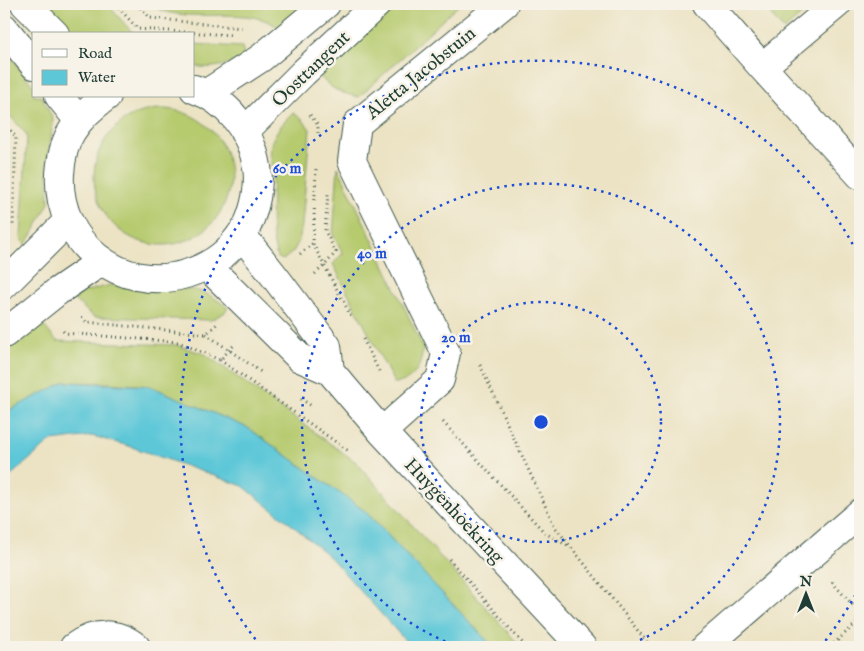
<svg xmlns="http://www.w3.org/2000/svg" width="864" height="651" font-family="'IM FELL English',serif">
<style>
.grass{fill:#b6ca6e;stroke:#6a8451}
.water{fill:#5dc7d8;stroke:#3e8286}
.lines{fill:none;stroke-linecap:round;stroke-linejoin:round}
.street-casing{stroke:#3e564a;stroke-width:30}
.secondary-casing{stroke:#3e564a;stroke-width:30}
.path{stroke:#3e564a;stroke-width:3;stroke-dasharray:1 4;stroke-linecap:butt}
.street{stroke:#fff;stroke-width:28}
.secondary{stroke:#fff;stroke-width:28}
.ring{fill:none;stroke:#1d4ed8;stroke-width:2.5;stroke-dasharray:2.5 5}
.labels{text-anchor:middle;stroke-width:5;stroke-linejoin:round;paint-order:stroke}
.street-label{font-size:19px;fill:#1f3d34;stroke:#f7f3e8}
.centre{fill:#1d4ed8;stroke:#f7f3e8;stroke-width:2.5}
.ring-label{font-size:15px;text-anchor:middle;font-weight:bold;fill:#1d4ed8;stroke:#f7f3e8;stroke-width:5;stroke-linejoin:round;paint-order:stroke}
</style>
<rect width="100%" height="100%" fill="#f7f3e8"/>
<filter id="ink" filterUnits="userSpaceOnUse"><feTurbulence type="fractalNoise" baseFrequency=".02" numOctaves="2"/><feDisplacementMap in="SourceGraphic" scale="10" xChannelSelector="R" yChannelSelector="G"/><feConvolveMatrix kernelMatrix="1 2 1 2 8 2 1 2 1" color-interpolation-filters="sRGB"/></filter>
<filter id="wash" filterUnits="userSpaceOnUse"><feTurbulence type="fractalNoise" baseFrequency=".0096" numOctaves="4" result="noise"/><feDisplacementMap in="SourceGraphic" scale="20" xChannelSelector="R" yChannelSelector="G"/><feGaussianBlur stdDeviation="1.12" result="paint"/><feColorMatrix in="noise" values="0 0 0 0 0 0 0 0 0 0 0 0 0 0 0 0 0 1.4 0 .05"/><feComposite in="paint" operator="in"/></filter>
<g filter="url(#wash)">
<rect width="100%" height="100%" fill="#ece3c4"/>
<path class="grass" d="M43,4h64l27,30h-62z
M149,4h165l-32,27c-29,-31 -100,-2 -133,-27z
M390,4h70l-101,93c-23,-5 -28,-8 -44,-26z
M761,4h53l-30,26z
M194,44l48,3 3,10c-17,8 -33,13 -51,9z
M4,48l30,39v9h7l2,3 10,20 -5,47 1,37 -18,34 -6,8 -4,-8 6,-102 -23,-26z
M94 177a68 68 0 1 1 136 0a68 68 0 1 1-136 0Z
M293,113l9,6 8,10 -8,96 -3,16 -6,11 -10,8 -6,-3c-9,-31 -5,-51 -4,-81 0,-9 -4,-22 -2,-31 3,-13 13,-23 22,-32z
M338,167l85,180c-1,18 -9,36 -29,36l-61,-119 10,-11 -10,-18z
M110,285c15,1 29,3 44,3 34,2 45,-4 74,20l-4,5 -13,7 -117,-3 -21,-18 11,-7z
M35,316l22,25 119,4 29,9 151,108 165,185h-28l-128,-136 -117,-83 -98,-42 -43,-3 -43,-1 -60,31v-68z"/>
<path class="water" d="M64,382l86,4 98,42 117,83 128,136h-82l-80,-89 -39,-33 -49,-39 -114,-40 -37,-10 -41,5 -47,40v-68z"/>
</g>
<g filter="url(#ink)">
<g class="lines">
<defs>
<path id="street" d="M25,4l30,30
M707,4l55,63 98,108
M4,28l30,37
M762,67l75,-63
M59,96l20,25
M241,234l34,43 52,69 3,25
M207,266l93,92 30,13 52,61 200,215
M382,432l58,-52 6,-27 -94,-192 5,-37 147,-120
M74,647c20,-15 42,-16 62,0
M705,647l155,-134"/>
<path id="secondary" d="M207,93l54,-35 65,-54
M107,96c-14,10 -26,20 -35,35 -8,12 -11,29 -12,43 -4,68 60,120 126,100 19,-6 37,-16 49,-32 4,-5 9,-10 12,-16 8,-17 13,-40 10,-59 -6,-36 -29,-66 -63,-78
M244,132l59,-59 74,-69
M4,285l64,-64
M4,334l54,-43 44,-30"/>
</defs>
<use href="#street" class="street-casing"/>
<use href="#secondary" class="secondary-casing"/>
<path class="path" d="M115,4l23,25 93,6
M137,4l13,14 92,10
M310,115l8,10v8
M4,123l12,14 -3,88
M313,244l39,74
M300,254l13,-11 3,-74
M315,274l10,-9 11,-13 -11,-21 3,-37
M82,317l4,5 120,12 11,-10
M63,331l2,2 113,9 42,18 15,-16
M206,334l55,38
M363,339l17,34
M220,360l130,92
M480,365l75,162 96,120
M301,399l12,8
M443,422l102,111 25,14
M449,559l77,88
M832,582l28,31
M830,647l30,-27"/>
<use href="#street" class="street"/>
<use href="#secondary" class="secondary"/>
</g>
</g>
<g class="ring">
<circle cx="541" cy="422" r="120"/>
<path d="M459 647A239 239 0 1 1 623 647"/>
<path d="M859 588A359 359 0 0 1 822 645M260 645A359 359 0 1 1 859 256"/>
</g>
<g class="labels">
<g class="street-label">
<text transform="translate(310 68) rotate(-44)" y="7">Oosttangent</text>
<text transform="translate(420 72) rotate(-39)" y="7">Aletta Jacobstuin</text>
<text transform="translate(455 510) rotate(47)" y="7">Huygenhoekring</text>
</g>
</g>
<circle cx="541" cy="422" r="8" class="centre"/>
<g class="ring-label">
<text x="287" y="173">60 m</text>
<text x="372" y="258">40 m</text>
<text x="456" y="342">20 m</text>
</g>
<rect width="864" height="651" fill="none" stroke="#f7f3e8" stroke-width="20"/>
<rect x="32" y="32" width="162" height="65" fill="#f7f3e8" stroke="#a1aaa0"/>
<rect x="42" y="49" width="25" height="8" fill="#ffffff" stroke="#a1aaa0"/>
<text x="78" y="58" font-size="15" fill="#1f3d34">Road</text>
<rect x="42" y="70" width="25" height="15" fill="#5dc7d8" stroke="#a1aaa0"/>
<text x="78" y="82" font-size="15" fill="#1f3d34">Water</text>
<g transform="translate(806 594)" stroke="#f7f3e8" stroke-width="4" paint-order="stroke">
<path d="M0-4L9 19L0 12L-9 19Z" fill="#1f3d34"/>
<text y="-8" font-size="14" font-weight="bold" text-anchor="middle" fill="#1f3d34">N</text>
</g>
</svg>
